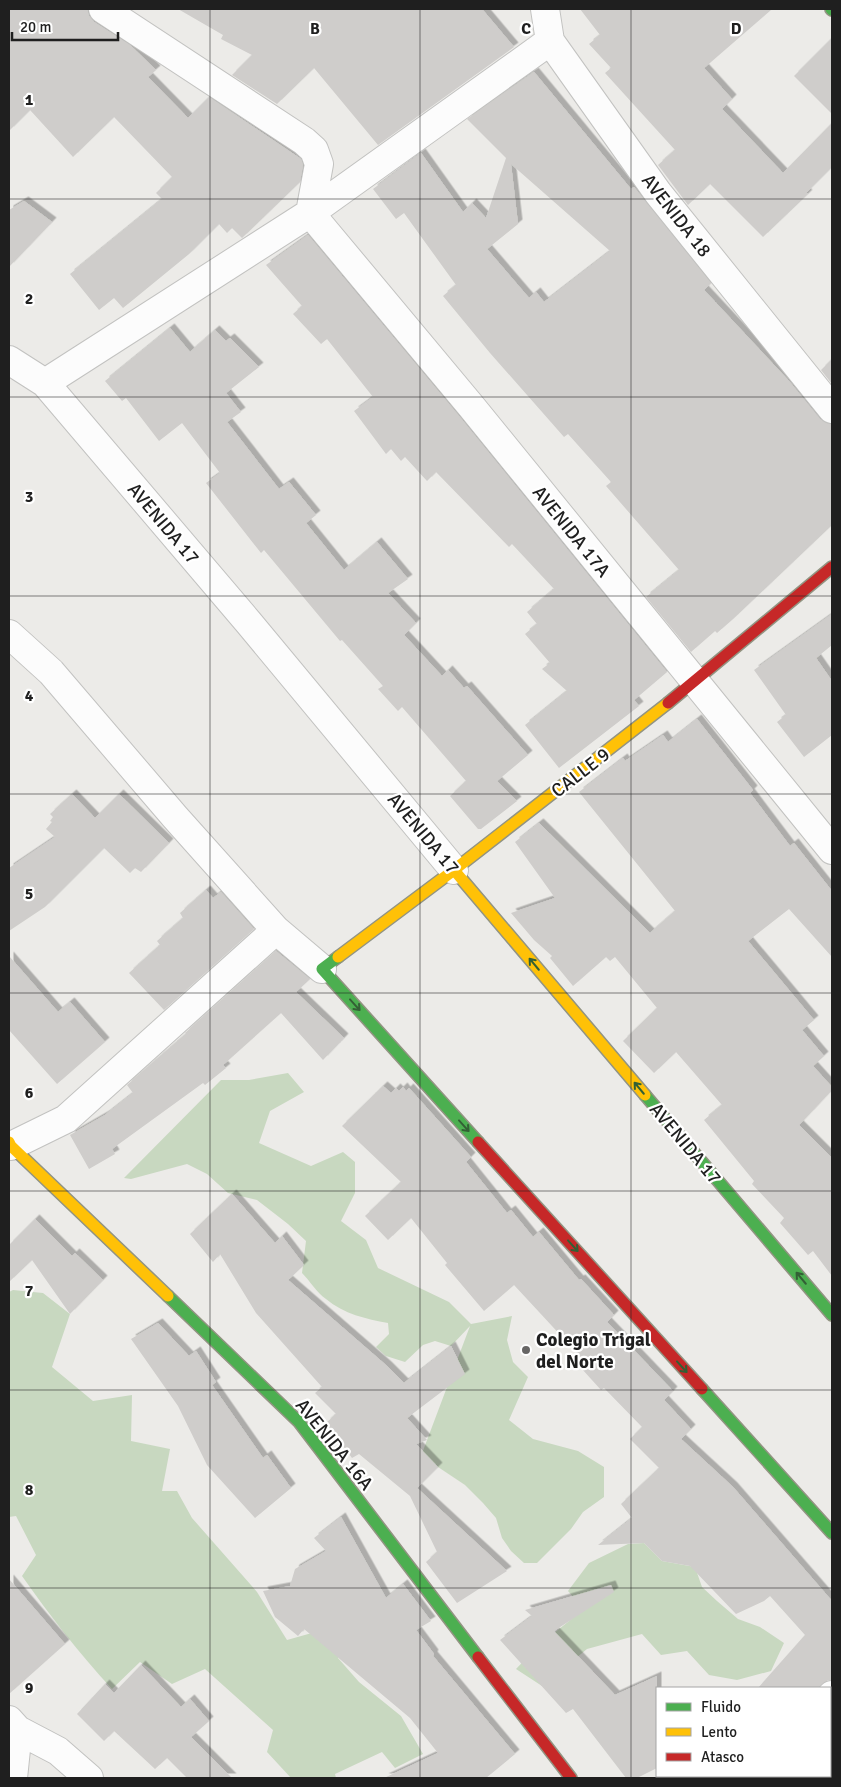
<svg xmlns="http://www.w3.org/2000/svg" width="841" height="1787" font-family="Signika,sans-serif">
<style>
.forest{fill:#c8d8c0}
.building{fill:#cfcdcb;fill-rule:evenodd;filter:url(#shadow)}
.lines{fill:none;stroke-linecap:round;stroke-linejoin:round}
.street-casing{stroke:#c2c2c0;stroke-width:30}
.fast-casing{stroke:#929482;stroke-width:14}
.slow-casing{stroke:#929482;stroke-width:14}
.jam-casing{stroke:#929482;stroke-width:14}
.street{stroke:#fcfcfc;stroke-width:28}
.fast{stroke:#4caf50;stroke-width:11}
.slow{stroke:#ffc107;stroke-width:11}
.jam{stroke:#c62828;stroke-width:11}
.oneway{stroke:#336035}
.grid{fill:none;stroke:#1f1f1f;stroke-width:1;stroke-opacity:0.55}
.poi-dot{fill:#676665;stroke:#fff;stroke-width:2}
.labels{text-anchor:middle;stroke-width:4.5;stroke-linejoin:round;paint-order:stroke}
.street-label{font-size:19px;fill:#1f1f1f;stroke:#fff}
.poi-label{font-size:19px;font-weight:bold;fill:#1f1f1f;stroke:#fff;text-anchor:start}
.grid-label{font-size:16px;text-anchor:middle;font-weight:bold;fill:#1f1f1f;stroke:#fff;stroke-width:4.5;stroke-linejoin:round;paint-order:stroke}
</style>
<defs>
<filter id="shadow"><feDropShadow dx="4.5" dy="-4.5" stdDeviation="0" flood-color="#0004"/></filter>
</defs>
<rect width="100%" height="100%" fill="#ecebe8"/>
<path class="forest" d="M288,1073l16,19 -34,19 -11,32 52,23 32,-14 12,10v31l-14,28 25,19 12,28 71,34 22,22 41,-8 -5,24 6,22 15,15 -19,43 24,19 45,12 26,16v30l-21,15 -12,17 -34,34h-13l-13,-12 -9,-13 -6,-20 -13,-15 -18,-18 -27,-18 -26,13 58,-154 -19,20 -16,-5 -12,4 -18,17 -19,-6 -10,-9 13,-13 -1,-11c-22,-4 -44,-9 -62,-24 -9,-6 -16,-18 -24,-26l4,-32 -18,-17 -31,-24 -29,-7 -21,-19 -20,-10 -56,15 -7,-1 97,-98h28z
M13,1290l30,3 27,21 -18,53 41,34 39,-6 -1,46 39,8 -8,42h15l15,27 65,74 30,48 39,-11 14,23 -2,6 21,24 42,34 22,38 -28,14 -13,-16 -47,22 1,4h-45l-24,-26 6,-22 -68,-61 -33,15 -32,-22 -28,27c-33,-36 -62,-73 -90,-113l14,-21 -20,-39 -7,1v-225z
M644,1543l18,18 33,6 7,20 15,14 21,18 22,8 24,16 -13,28 -34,9 -28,-5 -22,-24 -26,4 -19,-21 -55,15 -45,37 -26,-17 22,-23 36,-29 8,-10 -14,-16 21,-28 39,-19z"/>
<path class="building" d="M9,9h78l2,7 5,6 36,23 26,25 -8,7 40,41 21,-21 92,62 2,6 -3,17 -58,56 -10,-10 -5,5 -8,-9 -30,30 -66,54 -9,-10 -15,12 -29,-36 92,-75 -6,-6 16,-16 -58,-60 -41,40 -43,-47 -21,21z
M178,9h304l32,38 -136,98 -64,-77 -37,36 -45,-29 20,-20 -31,-16 2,-4z
M580,9h192l-68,59 28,31 -10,10 61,64 49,-50v44l-26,26 2,1 -45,43 -53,-53 -22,21 -30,-40 17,-15 -70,-77 6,-5 -22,-24 11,-9z
M832,38v76l-38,-38z
M534,72l97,117 3,-2 77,96 -7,7 85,91 31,38 6,4 6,1v101l-99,94 -16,14 -2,-2 -24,21 -45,-55 33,-27 -73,-84 5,-4 -43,-48 -4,3 -74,-84 -47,-57 13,-11 -52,-72 -8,6 -23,-30 48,-36 42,59 9,-9 14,15 20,-60 -39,-39zM511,164l99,87 -66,51 -8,-10 -7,6 -42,-49 31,-25z
M24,201l28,21 -43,45v-57z
M308,235l151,181 208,256 -33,28 5,6 -80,62 -34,-43 42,-34 -25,-22 8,-6 -25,-29 12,-10 -10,-12 27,-23 -42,-45 -3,3 -73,-75 -9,9 -22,-24 -4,4 -10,-12 -5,5 -32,-43 19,-14 -46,-58 -6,5 -28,-30 9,-8 -36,-41z
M170,328l20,24 25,-22 11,11 4,-3 29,29 -33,26 15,19 -14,10 52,67 10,-7 27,33 -10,8 38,47 33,-28 31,37 -20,14 28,30 -12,12 38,41 6,-6 16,18 3,-2 61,69 -31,26 20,20 -36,28h-3l-28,-33 16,-15 -64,-74 -4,4 -20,-22 5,-3 -41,-46 -2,1 -76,-91 -3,3 -55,-70 14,-10 -38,-50 -23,18 -33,-43 -4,3 -17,-20z
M832,359v25l-11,-14z
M832,614v31l-16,13 16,23v54l-28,22 -27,-35 9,-7 -32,-45z
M697,719l56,71 -3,3 40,53 4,-3 38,48v66l-43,-48 -41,32 66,79 -12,10 22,26 -11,10 19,21v3l-33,35 33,33v118l-19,-25 -5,4 -28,-32 4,-5 -32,-34 2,-3 -50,-61 18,-15 -46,-53 -22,21 -31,-32 34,-33 -42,-51 -5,4 -4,-4 -33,29 -23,-28 2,-2 -18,-16 -23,-27 44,-15 -40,-56 24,-19 111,110 25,-22 -96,-119 44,-34 2,3 38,-26 5,7z
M72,794l23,24 24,-24 50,49 -28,29 -6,-4 -5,5 -26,-25 -59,59 -36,24v-63l46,-31 -9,-8 6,-7 -2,-1 3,-4 -3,-3z
M206,890l7,8 8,-6 33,37 -90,81 -35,-37 31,-28 -3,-4 26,-23 -3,-5z
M276,951l34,28 -14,13 48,46 -21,22 -42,-47 -58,52 3,3 -21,17 -2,-2 -91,66 3,5 -26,15 -19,-34 35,-20 28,-22 -6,-8 59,-51 -1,-1z
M9,956l49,56 12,-10 35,40 -48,42 -48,-54z
M383,1086l8,7 5,-5 3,3 4,-4 3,4 3,-3 62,69 -5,5 41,51 4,-3 22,27 6,-5 40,48 2,-1 33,36 -7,7 66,69 -9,9 27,29 -10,10 52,48 99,114v79h-4l-10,8h-60l47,-53 -35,-39 -6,5 -28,13 -46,-48 -28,-5 -18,-18 -46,2 34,-27 -11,-14 38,-36 -29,-29 12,-12 -38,-39 -3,2 -29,-32 5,-5 -63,-68 -30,26 -39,-46 2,-2 -36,-45 -23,22 -23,-24 36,-34 -59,-56z
M232,1194l43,49 7,-7 22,29 -16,15 99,86 17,17 47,-37 14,28 -58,44 20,22 -11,4 22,23 -21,21 90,83 -50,32 -31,-41 11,-10 -27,-56 -51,-42 -7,4 -26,-35 10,-9 -21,-21 7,-6 -66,-74 -36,-59 -7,8 -23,-28z
M35,1219l37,37 3,-3 28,27 -33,34 -38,-54 -23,22v-37z
M158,1323l31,33 7,-5 20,31 -4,3 51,73 4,-3 24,33 -36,30 -48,-53 -29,-59 -47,-67z
M341,1517l45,81 17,-14 28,37 -15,9 18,24 -1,2 82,98 -29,24h-102l54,-25 -28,-35 -106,-89 -6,7 -23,-19 -12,-26 27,-5 5,-17 31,-18 -12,-13z
M9,1579l56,65 -56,50z
M611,1585l3,7 -60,39 61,64 42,-19v92l-20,10h-11l-53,-69 -7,4 -66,-73 32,-24 -7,-6z
M141,1665l40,42 9,-8 19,22 -18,16 41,41h-45l-20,-20 -12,11 -41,-38 -10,10 -27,-27 28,-30 9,9z"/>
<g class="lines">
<defs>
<path id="street" d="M103,9l201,132 10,9 5,14 -9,49
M545,9l5,32 108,152 174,216
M310,213l161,193 361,444
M9,360l36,23 204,240 205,247
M45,383l265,-170 240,-172
M9,634l42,38 124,145 101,113 46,39
M11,1146l55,-27 210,-189
M830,1697l2,-2
M9,1720l9,10 40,21 31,27
M13,1778l5,-48
M688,1778l5,-2"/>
<path id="fast" d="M831,9l1,1
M338,957l-16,12 156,173
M645,1095l187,220
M168,1296l131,126 179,235
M702,1389l130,144"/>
<path id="slow" d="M454,870l191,225
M338,957l116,-87 214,-167
M9,1142l2,4 157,150"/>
<path id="jam" d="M668,703l164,-136
M478,1142l224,247
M478,1657l93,121"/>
</defs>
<use href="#street" class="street-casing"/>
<use href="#fast" class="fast-casing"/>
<use href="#slow" class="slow-casing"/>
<use href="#jam" class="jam-casing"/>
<use href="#street" class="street"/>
<use href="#fast" class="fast"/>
<use href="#slow" class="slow"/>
<use href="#jam" class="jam"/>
</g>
<defs><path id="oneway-shaft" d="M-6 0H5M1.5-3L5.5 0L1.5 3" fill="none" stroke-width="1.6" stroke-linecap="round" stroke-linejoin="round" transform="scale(1.25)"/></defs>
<g class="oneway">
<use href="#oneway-shaft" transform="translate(534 964) rotate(-130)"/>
<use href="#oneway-shaft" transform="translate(355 1005) rotate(48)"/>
<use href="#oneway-shaft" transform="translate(639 1088) rotate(-130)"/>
<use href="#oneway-shaft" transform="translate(464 1126) rotate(48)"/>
<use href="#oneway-shaft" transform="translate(573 1246) rotate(48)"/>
<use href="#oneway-shaft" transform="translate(801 1278) rotate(-130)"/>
<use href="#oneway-shaft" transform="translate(682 1367) rotate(48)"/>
</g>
<path class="grid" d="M210,9v1769M420,9v1769M631,9v1769M9,199h823M9,397h823M9,596h823M9,794h823M9,993h823M9,1191h823M9,1390h823M9,1588h823"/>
<circle class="poi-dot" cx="526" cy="1350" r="5"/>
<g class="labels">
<g class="street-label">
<text transform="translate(677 215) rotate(52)" y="7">AVENIDA 18</text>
<text transform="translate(164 523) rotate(50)" y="7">AVENIDA 17</text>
<text transform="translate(572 531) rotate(51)" y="7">AVENIDA 17A</text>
<text transform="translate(580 772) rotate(-38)" y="7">CALLE 9</text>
<text transform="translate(424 833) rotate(50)" y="7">AVENIDA 17</text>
<text transform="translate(686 1143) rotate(50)" y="7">AVENIDA 17</text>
<text transform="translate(335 1444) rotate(51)" y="7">AVENIDA 16A</text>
</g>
<g class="poi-label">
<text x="536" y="1346">Colegio Trigal<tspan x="536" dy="22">del Norte</tspan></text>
</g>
</g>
<g class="grid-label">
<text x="315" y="34">B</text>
<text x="526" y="34">C</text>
<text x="736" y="34">D</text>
<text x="29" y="105">1</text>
<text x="29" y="304">2</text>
<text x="29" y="502">3</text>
<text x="29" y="701">4</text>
<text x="29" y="899">5</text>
<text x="29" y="1098">6</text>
<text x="29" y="1296">7</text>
<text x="29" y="1495">8</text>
<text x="29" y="1693">9</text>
</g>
<rect width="841" height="1787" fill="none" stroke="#1f1f1f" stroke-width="20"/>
<rect x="656" y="1687" width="175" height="90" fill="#ffffff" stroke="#a5a5a5"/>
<rect x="666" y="1703" width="25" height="8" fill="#4caf50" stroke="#a5a5a5"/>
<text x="701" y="1712" font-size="15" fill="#1f1f1f">Fluido</text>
<rect x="666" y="1728" width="25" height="8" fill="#ffc107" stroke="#a5a5a5"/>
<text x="701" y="1737" font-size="15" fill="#1f1f1f">Lento</text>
<rect x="666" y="1753" width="25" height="8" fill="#c62828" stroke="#a5a5a5"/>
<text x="701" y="1762" font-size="15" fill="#1f1f1f">Atasco</text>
<path d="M12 32v8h106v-8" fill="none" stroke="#1f1f1f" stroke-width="2.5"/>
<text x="20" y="32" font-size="15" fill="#1f1f1f" stroke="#ffffff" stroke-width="4" paint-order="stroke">20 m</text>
</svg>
